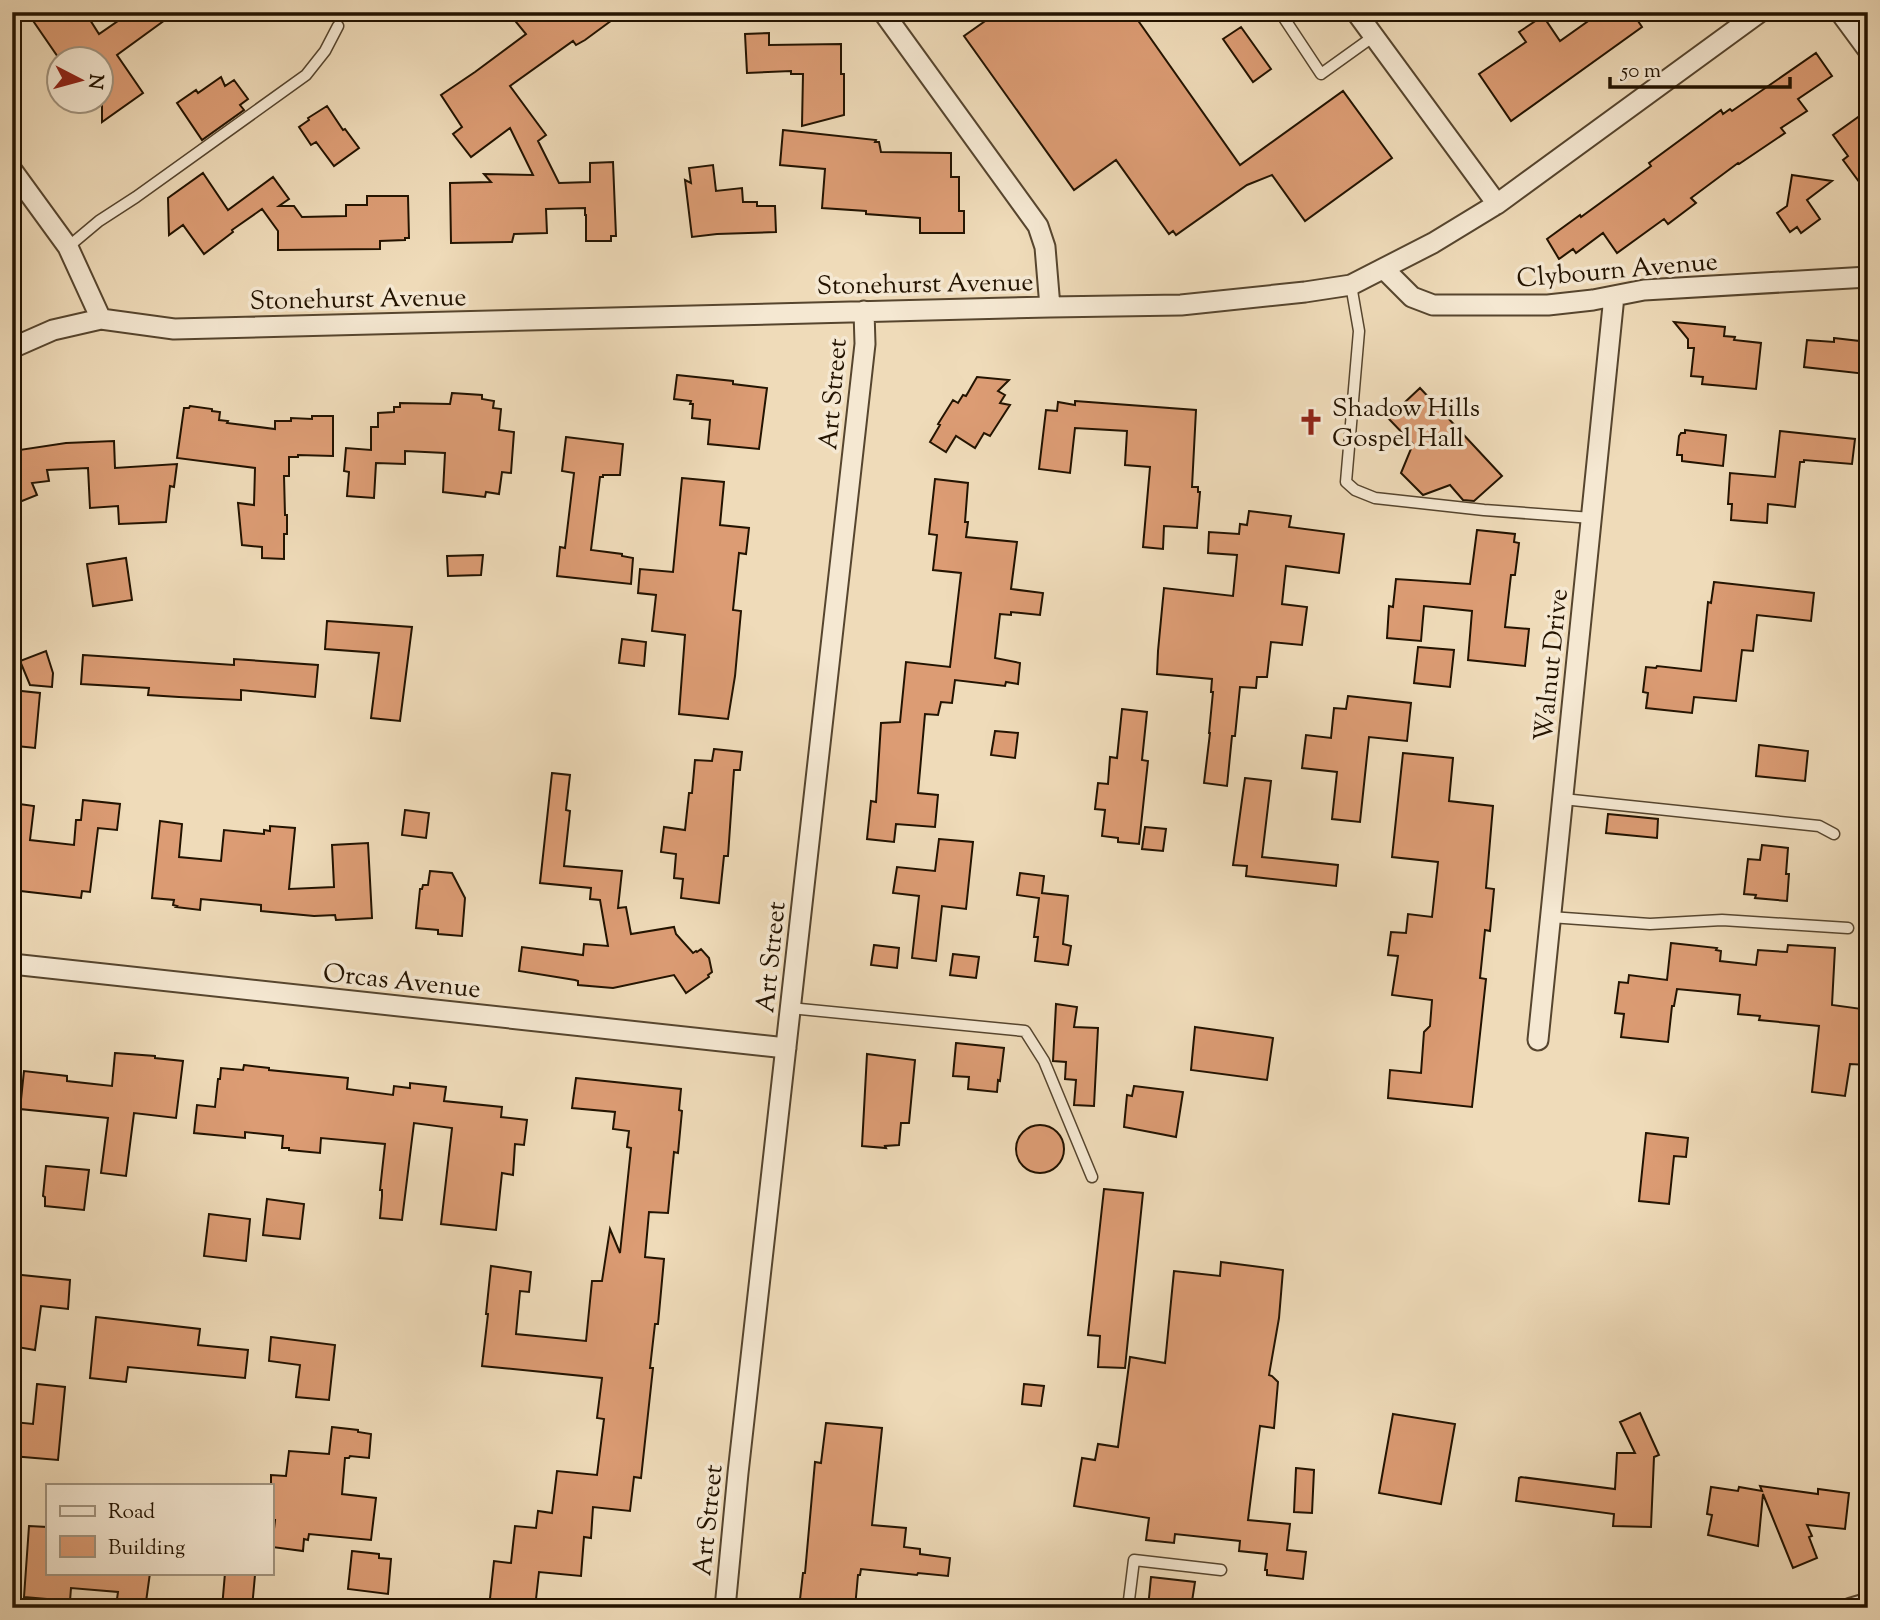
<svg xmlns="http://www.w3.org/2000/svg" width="1880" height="1620" font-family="'Sorts Mill Goudy',serif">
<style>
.building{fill:#dc9c74;stroke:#231300;stroke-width:2}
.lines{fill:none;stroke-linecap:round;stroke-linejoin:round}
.lane-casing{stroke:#56452e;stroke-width:13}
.street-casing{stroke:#56452e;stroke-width:23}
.lane{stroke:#f5e8d2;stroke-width:10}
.street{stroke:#f5e8d2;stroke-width:19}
.labels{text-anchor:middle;stroke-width:7;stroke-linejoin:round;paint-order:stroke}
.street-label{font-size:26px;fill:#231300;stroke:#f5e8d2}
.poi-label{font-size:26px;fill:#231300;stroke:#f5e8d2;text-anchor:start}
</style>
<rect width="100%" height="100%" fill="#efdbb9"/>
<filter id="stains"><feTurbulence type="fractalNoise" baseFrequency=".00286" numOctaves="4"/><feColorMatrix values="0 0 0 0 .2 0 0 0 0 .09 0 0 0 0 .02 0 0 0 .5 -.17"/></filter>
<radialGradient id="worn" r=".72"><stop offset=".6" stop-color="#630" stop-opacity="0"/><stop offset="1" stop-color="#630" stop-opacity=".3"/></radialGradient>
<path class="building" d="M27,12h58l14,22 32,-22h45l-59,43 26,38 -41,29v-62h-42z
M529,12h94l-38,28 -9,5 -3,-4 -63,45 36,49 -8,6 21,42 31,-1v-19l23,-1 3,74h-5v5h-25v-26h-1v-7l-39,1 1,24 -33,1 -2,8 -61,1 -1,-60 41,-1 -7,-8 49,1 -23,-47 -39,29 -18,-23 9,-7 -21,-32 34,-23 51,-38 -10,-12z
M998,12h134l108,153 103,-74 49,67 -87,63 -33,-46 -25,10 -71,50 -3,-4 -4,3 -53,-74 -42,30 -110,-154z
M1601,12h31l10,15 -131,94 -32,-47 47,-32 -7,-10 24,-16 17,25z
M1241,27l30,42 -18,13 -30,-43z
M769,33v12l72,-1v30h3v41l-42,11 1,-52h-12v-3l-44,2 -2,-39z
M1816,53l16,23 -34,23 9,12 -26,17 4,5 -46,31 -1,-1 -47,35 5,5 -28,21 -4,-5 -47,34 -14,-20 -27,20 -3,-4 -14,10 -12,-20 33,-24 1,2 70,-51 -2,-3 72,-53 2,4 7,-5 2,2z
M221,77l4,9 9,-6 14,19 -8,6 4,5 -42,30 -25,-37 19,-13 2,3z
M327,106l16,24 2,-1 14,19 -25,18 -18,-24 -5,3 -12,-18 10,-7 -1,-2z
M1868,110v84l-25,-34 5,-4 -15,-21z
M783,130l93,10 -1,2h4l2,10 70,1v24h8v34h5v22h-44v-15l-54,-4v-3l-44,-3 3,-39 -45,-4z
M713,165l3,26 26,-3 1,14h14v4h18l1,26 -59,2 -25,3 -7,-57 6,3 -2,-15z
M203,173l25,37 45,-33 16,22 -10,7h15l8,11 44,-1v-11h21v-9h41l1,42h-4v2l-25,1v8l-102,1v-19l-16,-22 -30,21 1,2 -29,22 -21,-29 -14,10 -1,-37z
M1792,175l40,6 -25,19 13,19 -19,14 -4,-6 -7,5 -13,-19 10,-7z
M1674,322l51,5 -1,9 11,1 -1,3 27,3 -5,46 -54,-5 1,-7 -12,-1 3,-28h-6v-9z
M1834,338l34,4 -2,32 -62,-7 3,-27 27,2z
M677,375l56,6v3l34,4 -8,61 -51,-5 2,-24 -18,-2 1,-14h-3l1,-3 -17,-2z
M977,377l32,3 -11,11 7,4 -5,8 10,2 -20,31 -6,-3 -9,15 -19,-12 -10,16 -16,-10 10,-17 -2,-1 15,-24 5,3 5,-8 3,1z
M1420,388l82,88 -28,25 -11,-1 -13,-15 -27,10 -22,-22 12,-29 -25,-26z
M452,393l30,2v4l12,2 -1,7 8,1 -2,21 15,2 -3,41 -9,-1 -3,22 -13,-2 -1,5 -42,-5 2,-39 -40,-2v13l-29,-1 -2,35 -27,-2 2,-24 -5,-1 2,-23 25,2v-23h7v-14l16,-1v-5h6v-4l50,1z
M1075,401l121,9 -4,77h6v5h2l-3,36 -33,-2 -1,23 -20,-2 7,-80 -25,-2 2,-34 -52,-3 -5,45 -31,-4 7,-59 11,1 1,-9 17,3z
M190,406l22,3v2l8,1 -1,8 9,1 -1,2 48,6v-8h16v-3l21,1v-3h21v40l-35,-1v2h-9v19h-5l1,39h2v19h-3v25l-22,-1v-11l-20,-2 -4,-42 16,2 1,-37 -78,-10 7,-50h5z
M1685,430l41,5 -3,31 -41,-5v-6h-5l2,-19 2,-3h4z
M1780,431l75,8 -3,25 -48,-4v2h-4l-5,45 -27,-3 -1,19 -36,-3 1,-16h-4l2,-31 45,4z
M12,435h2l6,15 46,-7 48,-2 1,27 62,-4 -3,23 -4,-1 -4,36 -47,2 -1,-18 -28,2 -2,-40 -41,2 2,11 -17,2 5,12 -25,10z
M566,437l57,7 -3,31h-17v2h-3l-9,73 31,4v2l11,2 -2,26 -74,-8 3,-29 5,1 9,-75 -12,-2z
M682,478l42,4 -4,43 29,3 -3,26 -7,-1 -6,57 8,1 -6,65 -7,43 -49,-5 6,-79 -33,-4 4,-36 -18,-2 2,-24 33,3z
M935,479l33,4 -3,39h3l-2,15 51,5 -6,47 32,4 -3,22 -29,-3v3l-11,-1 -5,44 25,5 -2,21 -12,-2 -1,4 -50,-6 -3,23 -11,-1 -3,13 -13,-1 -7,79 20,2 -3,32 -39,-3 -2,18 -27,-3 4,-38 5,1 5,-79 19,-1 6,-60 44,5 11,-94 -28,-3 4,-35 -8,-1z
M1249,511l42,5 -2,11 55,7 -5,39 -53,-7 -4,38 25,3 -5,38 -31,-3 -4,35h-10l-1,11 -16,-1 -5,49h-3l-5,50 -23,-3 6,-50h-1l4,-41h-2l1,-13 -55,-5 1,-23 6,-63 69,8 4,-41 -29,-2 1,-21 30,2 1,-10 7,1z
M1477,530l38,4 -1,8 5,1 -4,32h-4l-6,52 24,2 -4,37 -57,-6 4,-49 -48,-5 -3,35 -34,-3 2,-32 4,1 3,-28 74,5z
M483,555l-2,20 -33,1 -1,-20z
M126,558l6,42 -39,6 -6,-42z
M1714,582l100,11 -3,28 -54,-6 -4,36 -11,-1 -6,51 -42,-4 -2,16 -46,-5 2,-15 -5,-1 3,-25 10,1 1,-2 44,5 7,-69 3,1z
M327,621l85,6 -12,94 -29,-3 8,-65 -54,-4z
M622,639l24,3 -2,24 -25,-3z
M1418,647l36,3 -4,37 -36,-4z
M46,651l7,22 -1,14 -22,-2 -10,-24z
M83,655l151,10v-6l84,6 -3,32 -74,-7v10l-62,-3 -31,-2 1,-7 -68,-4z
M12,690l28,3 -5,55 -18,-2 1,-10h-6z
M1348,696l63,7 -4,38 -38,-4 -9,85 -28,-3 5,-47 -35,-4 4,-33 25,3 3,-30 12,1z
M1122,709l25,3 -5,48 6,1 -9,83 -21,-2v-4l-16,-2 3,-26 -10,-1 3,-26 10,1 2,-27 7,1z
M995,731l23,2 -3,25 -24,-3z
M1759,745l49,6 -3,30 -49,-5z
M714,749l28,3 -2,18h-6l-6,86h-4l-5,47 -38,-5 2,-19 -9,-1 2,-24 -15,-2 3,-25 21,3 4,-37h3l3,-33 17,1z
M1403,753l50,5 -4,43 44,5 -7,82 8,1 -4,42 -5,-1 -5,48 6,1 -14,128 -84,-9 2,-28 31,3 3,-41 6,-6 2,-26 -40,-5 6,-39 -10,-1 3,-23 15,1 2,-19 24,3 6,-55 -46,-5z
M552,773l18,2 -4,35 4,1 -6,55 58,5 -4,37 8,-1 5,27 43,-7 2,7 17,19 3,-2 1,1 4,-3 8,9 3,14 -4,3 1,2 -23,16 -12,-18 -61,13 -35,-3v-4l-3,-1 -56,-9 3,-24 61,8 1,-11 24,2 -8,-46 -10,-1 1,-11 -51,-5z
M1245,778l26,3 -9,76 76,8 -2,21 -90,-10 1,-10 -14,-1z
M83,800l37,4 -3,26 -19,-2 -8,64 -8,-1 -1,7 -69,-8v-87l22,3 -4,34 44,5 2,-25h5z
M405,810l24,3 -3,25 -24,-3z
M1608,814l50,5 -1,19 -51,-5z
M160,821l22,3 -3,33 42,4 3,-31 40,4v-4l6,1v-5l25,2 -6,61 45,-2 -2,-42 36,-2 4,75 -36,2 -1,-5 -21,1 -53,-5v-6l-60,-6 -1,11 -24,-3 1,-1 -4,-1 1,-5 -22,-2z
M1145,827l21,2 -3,22 -21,-2z
M939,839l34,3 -7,67 -24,-3 -6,55 -24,-3 7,-62 -26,-3 4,-26 38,4z
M1762,845l26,3 -2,26h3l-2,27 -32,-3 1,-3 -12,-1 4,-35 12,1z
M430,871l22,2 13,25 -3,38 -24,-2v-4l-22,-2 4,-39h2l1,-4h5z
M1020,873l24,3 -2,17 26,3 -5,48 8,2 -3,19 -33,-4 3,-24h-4l5,-39 -22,-3z
M1671,943l46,5 -1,2 5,1 -1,10 36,4 2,-15 29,2 1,-7 47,3 -3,57 30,4 -3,19 9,15v22l-18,-1 -5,32 -33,-4 7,-66 -60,-6 1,-4 -22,-2 2,-19 -63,-6 -3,17h-2l-4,36 -47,-5 3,-23 -9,-1 4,-31 9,1 1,-8 38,5z
M874,945l25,3 -2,20 -26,-3z
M953,954l26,3 -3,21 -26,-3z
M1056,1004l21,3 -3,20 24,1 -4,78 -20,-1 2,-25 -11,-1 1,-17 -13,-1z
M1195,1027l78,11 -6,42 -76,-10z
M956,1043l48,5 -4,33 -2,-1 -1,12 -29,-3 1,-12 -16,-1z
M115,1053l40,3v2l28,3 -7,57 -42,-5 -8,63 -25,-3 7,-55 -88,-9 4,-38 43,5v5l45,5z
M867,1054l48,6 -6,63h-8l-2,22 -14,1 1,2 -24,-2z
M244,1065l25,3v2l79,8 -1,11 46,6 1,-9 16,2v-5l36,4 -2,14 58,6 -1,10 26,3 -3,25 -9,-1 -2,31 -11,-2 -6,57 -55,-6 11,-96 -38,-5 -12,97 -22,-2 2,-22v-6h-2l5,-46 -64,-6 -1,15 -31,-3v-2h-7l1,-12 -38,-4v6l-51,-5 3,-28 18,2 3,-28h2l1,-11 22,2z
M576,1078l105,11 -2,21 3,1 -4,42 -4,-1 -6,61 -19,-1 -4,45 19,2 -6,65h-3l-5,44h3l-12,110 -7,-1 -4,34 -37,-4 -2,31 -7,-1 -3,39 -42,-4 -4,36h-46l5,-47 17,2 4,-37 21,2 2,-17 14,2 5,-42 40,4 7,-56 -7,-1 5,-40 -120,-12 6,-52h-2l5,-48 40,6 -2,20 -9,-1 -4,43 70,7 6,-60h10l8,-52 10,24 11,-105 -4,-1 2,-16 -16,-2 2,-17 -43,-4z
M1134,1086l49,6 -7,45 -52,-10 3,-32 5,1z
M1016 1149a24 24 0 1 1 48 0a24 24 0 1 1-48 0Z
M1646,1133l42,5 -2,19 -12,-1 -5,48 -30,-3z
M46,1166l43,4 -5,40 -39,-4v-9l-2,-1z
M1104,1189l39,4 -18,175 -27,-1 2,-31 -12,-1z
M267,1199l37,5 -4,35 -37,-4z
M209,1214l41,5 -4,42 -42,-5z
M1221,1262l62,8 -4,48 -10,57 3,1 6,6 -4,46 -14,-2 -12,94 42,4 -3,26 19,2 -3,27 -36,-4v-5h-2l2,-16 -28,-3 1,-10 -65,-7 -1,9 -28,-3 3,-22 -75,-12 8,-48 13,2 3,-16 20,3 12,-90 35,6 9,-92 46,5z
M12,1274l58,6 -2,29 -27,-3 -6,44 -18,-3 1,-7 -4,-1 5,-35 -7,-1z
M96,1317l104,12 -2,16 50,5 -3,28 -117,-11 -2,15 -36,-4z
M271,1337l64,8 -6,55 -33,-3 4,-32 -31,-4z
M37,1384l28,3 -7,73 -46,-4v-28h2v-6l19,2z
M1024,1384l20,2 -3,20 -19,-2z
M1640,1413l19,42 -5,2 -3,70 -38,-1 1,-12 -98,-13 3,-23 2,-1 94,12 2,-36h18l-15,-31z
M1393,1414l62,10 -14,80 -62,-11z
M826,1423l56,5 -10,97 34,3 -2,19 16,2v5l30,4 -2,18 -30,-3 -1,2 -56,-6 -1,6h-2l-3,33h-56l4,-35h2l10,-111 6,1z
M332,1427l26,3v2l13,2 -2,24 -19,-2 -1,2h-4l-3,36 34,4 -5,42 -62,-6 -1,6 -4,-1 -1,12 -31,-4 3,-27h-3l1,-10h-2v-35l15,1 3,-25 40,3z
M1296,1468l18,2 -2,43 -18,-1z
M1760,1486l58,8v-5l31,4 -4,36 -38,-4 5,11 -3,1 8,21 -24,10 -30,-74 -5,52 -50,-11 4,-20 -5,-1 4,-27 27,4 1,-4 23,4z
M29,1526l18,1v46h103l-4,29 -29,-3 1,-7 -47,-4 -1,13 -46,-4z
M352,1551l27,3v4l12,1 -3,35 -40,-5z
M225,1573l30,2 -3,33h-30z
M1151,1577l44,5 -4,26h-43z"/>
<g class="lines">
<defs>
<path id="lane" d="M1280,12l41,62 53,-38
M68,247l31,-26 37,-24 170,-122 19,-24 13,-25
M1351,285l8,46 -13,151 9,8 20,8 109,12 108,8
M1563,799l256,27 15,8
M1550,917l100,7 72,-4 126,8
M790,1008l235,23 19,30 48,116
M1128,1608l6,-48 87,10"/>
<path id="street" d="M883,12l155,214 7,21 5,60
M1356,12l141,192
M1840,12l28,38
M12,170l56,77 33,72
M1384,269l28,28 21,8h115l45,-5 51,-10 224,-13
M12,348l41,-18 48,-11 73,10 876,-22 131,-2 124,-13 46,-7 82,-42 64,-39 263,-192
M12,964l774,84
M1538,1040l76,-744
M725,1608l13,-135 127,-1129 -1,-33
M1851,1608l17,-5"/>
</defs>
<use href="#lane" class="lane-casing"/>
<use href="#street" class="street-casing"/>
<use href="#lane" class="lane"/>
<use href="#street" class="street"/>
</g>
<defs>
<symbol id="church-bare" viewBox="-9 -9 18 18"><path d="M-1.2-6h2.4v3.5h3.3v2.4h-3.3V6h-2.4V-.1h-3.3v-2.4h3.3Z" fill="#8f2418" stroke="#f5e8d2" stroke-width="2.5" paint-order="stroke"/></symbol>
</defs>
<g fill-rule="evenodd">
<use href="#church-bare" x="1292" y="403" width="38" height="38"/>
</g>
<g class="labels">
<g class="street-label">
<text transform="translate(1617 269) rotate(-5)" y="9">Clybourn Avenue</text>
<text transform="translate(925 283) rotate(-1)" y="9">Stonehurst Avenue</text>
<text transform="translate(358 298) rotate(-1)" y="9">Stonehurst Avenue</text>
<text transform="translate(832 394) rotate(-85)" y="9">Art Street</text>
<text transform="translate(1550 665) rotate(-84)" y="9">Walnut Drive</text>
<text transform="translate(770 957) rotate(-84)" y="9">Art Street</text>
<text transform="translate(402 980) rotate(6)" y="9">Orcas Avenue</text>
<text transform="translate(707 1520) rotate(-84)" y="9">Art Street</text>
</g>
<g class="poi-label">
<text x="1332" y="416">Shadow Hills<tspan x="1332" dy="30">Gospel Hall</tspan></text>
</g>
</g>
<rect width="1880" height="1620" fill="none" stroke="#efdbb9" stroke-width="42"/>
<rect x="14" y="14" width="1852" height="1592" fill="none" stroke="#231300" stroke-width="3.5"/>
<rect x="21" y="21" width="1838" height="1578" fill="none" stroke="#231300" stroke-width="2"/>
<rect x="46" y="1484" width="228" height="91" fill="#f5e8d2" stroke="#a1937e" stroke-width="2"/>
<rect x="60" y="1506" width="35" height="10" fill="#f5e8d2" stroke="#a1937e" stroke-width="2"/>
<text x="108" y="1518" font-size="21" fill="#231300">Road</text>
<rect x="60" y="1536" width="35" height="21" fill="#dc9c74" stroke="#a1937e" stroke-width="2"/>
<text x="108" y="1554" font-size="21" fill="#231300">Building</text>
<g transform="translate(80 80) rotate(96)"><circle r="33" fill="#f5e8d2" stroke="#a1937e" stroke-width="2"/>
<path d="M0-5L12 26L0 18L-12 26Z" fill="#8f2418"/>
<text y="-10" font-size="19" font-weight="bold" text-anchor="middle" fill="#231300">N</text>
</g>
<path d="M1610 77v10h180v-10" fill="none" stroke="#231300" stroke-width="3.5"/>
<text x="1621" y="77" font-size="21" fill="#231300" stroke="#f5e8d2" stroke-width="5" paint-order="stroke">50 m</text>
<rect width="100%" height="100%" filter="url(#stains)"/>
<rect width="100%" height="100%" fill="url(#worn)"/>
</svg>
